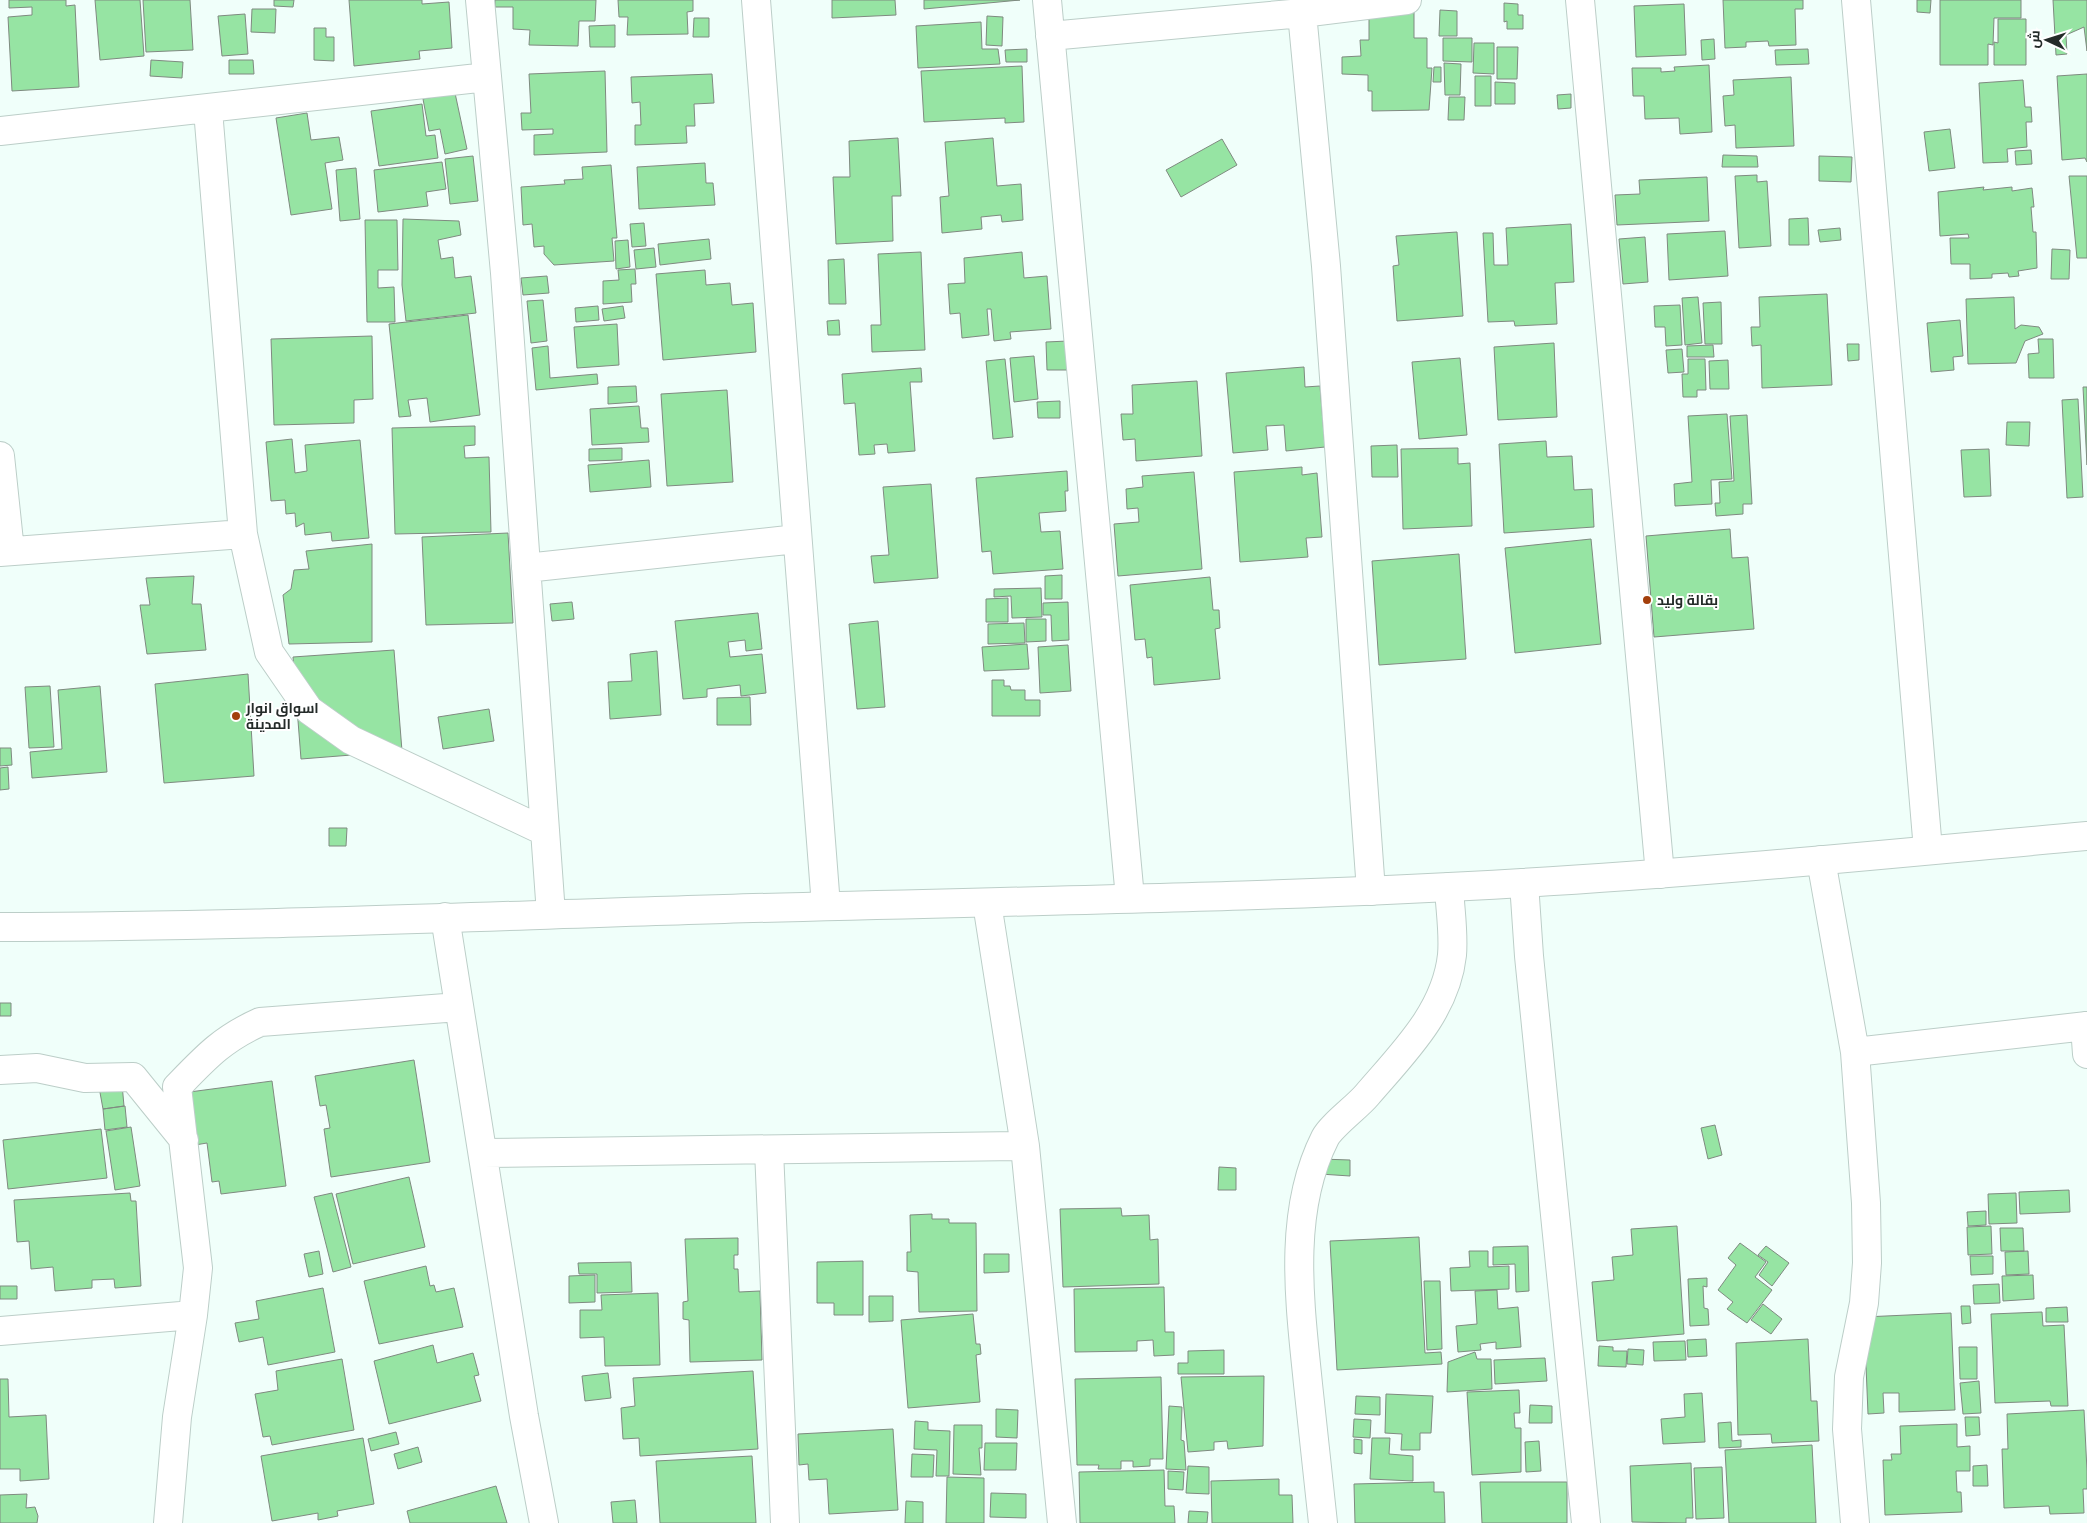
<svg xmlns="http://www.w3.org/2000/svg" width="2087" height="1523" font-family="'Golos Text',Cairo,sans-serif">
<style>
.building{fill:#96e4a3;stroke:#7f8a80}
.lines{fill:none;stroke-linecap:round;stroke-linejoin:round}
.street-casing{stroke:#bccec8;stroke-width:30}
.secondary-casing{stroke:#bccec8;stroke-width:30}
.street{stroke:#fff;stroke-width:28}
.secondary{stroke:#fff;stroke-width:28}
.poi-dot{fill:#a33f0b;stroke:#fff;stroke-width:2}
.labels{text-anchor:middle;stroke-width:4;stroke-linejoin:round;paint-order:stroke}
.poi-label{font-size:14px;font-weight:bold;fill:#242b29;stroke:#fff;text-anchor:start}
</style>
<rect width="100%" height="100%" fill="#f0fffa"/>
<path class="building" d="M9,0h57v6l9,-1 4,82 -67,4 -4,-74 24,-2v-8l-23,1z
M95,0h45l4,56 -44,4z
M143,0h47l3,50 -47,2z
M274,0h20l-1,7 -19,-1z
M349,0h73v4l27,-2 3,46 -33,3 1,8 -66,7z
M495,0h101l-1,21h-16l-1,25 -49,-1 1,-15 -17,-1v-22h-18z
M618,0h75v11l-6,1 1,22 -61,1 1,-18h-9z
M832,0h63l1,15 -64,3z
M924,0h96l-96,9z
M1723,0h80v9h-8l1,36 -27,1 -1,-5 -22,1v5l-21,1z
M1917,0h14l-1,13 -13,-1z
M1940,0h81v18h-27l-1,27 -5,-1v21h-48z
M2053,0h34v51l-3,-24 -18,8 1,19 -11,1z
M1504,3l14,1v11h5v14h-16v-8l-3,1z
M1684,4l2,51 -50,2 -2,-51z
M252,9h24l-1,24 -24,-1z
M1440,10l17,1v25h-18z
M1414,12v26h13v30h5l-3,42 -57,1v-20h-4v-16l-26,-1v-17l19,-1 -1,-16h9v-25z
M245,14l3,40 -26,2 -4,-40z
M987,16l16,1 -1,29 -16,-1z
M694,18h15v19h-16z
M1998,19h28v46h-32v-23l4,1z
M981,22l1,27h16l2,15 -82,4 -2,-42z
M615,25v22h-25l-1,-21z
M314,28h12v9h8v24l-20,-1z
M1443,38h29v24l-29,-1z
M1714,39l1,20 -13,1 -1,-20z
M1474,43h20v31l-21,-1z
M1497,47h21l-1,32h-20z
M1027,49v13h-21l-1,-12z
M1808,49l1,15 -33,1 -1,-15z
M151,60l32,2 -1,16 -32,-2z
M229,60h24l1,14h-25z
M1444,63l17,1 -1,31h-15z
M1709,65l3,67 -32,2 -1,-16 -34,1 -1,-23h-11l-1,-28h29v4l14,-1 -1,-4z
M1022,66l2,56 -19,1v-5l-81,4 -3,-51z
M1434,67h7v15h-8z
M605,71l2,81 -73,3v-20l19,-1v-5l-31,1 -1,-17h10l-2,-39z
M712,74l2,29 -20,1 1,22h-9l1,17 -52,2v-20h6l-1,-23 -8,1 -1,-26z
M2087,74v88l-2,-4 -23,2 -5,-84z
M1475,76h16v30h-16z
M1791,77l3,69 -58,2 -1,-23 -10,1 -2,-30 11,-1 -1,-15z
M2023,80l2,27h6l1,15h-6l1,25 -20,2 1,13 -25,1 -4,-80z
M1495,82l20,1v21h-20z
M455,93l12,56 -22,5 -5,-25 -11,2 -6,-32z
M1571,94v14l-13,1 -1,-14z
M1449,97h16l-1,23h-16z
M422,104l4,32 9,-1 3,23 -59,8 -8,-55z
M307,113l4,27 28,-3 4,23 -18,3 7,46 -41,6 -15,-97z
M1950,129l5,39 -26,3 -5,-39z
M898,138l3,58h-9l1,45 -57,3 -3,-67h17l-1,-36z
M993,138l4,48 24,-2 2,36 -21,2 -1,-7 -20,2 1,12 -40,4 -2,-36 9,-1 -4,-54z
M1222,139l15,26 -56,32 -15,-27z
M2031,150l1,14 -16,1 -1,-14z
M1723,155l34,1 1,11h-36z
M473,156l5,45 -28,3 -5,-45z
M1819,156l33,1 -1,25 -32,-1z
M442,162l4,27 -20,3 2,14 -50,6 -4,-42z
M705,163l1,20h7l2,22 -76,4 -2,-42z
M611,165l6,73h-5l2,23 -60,4 -10,-11v-8l-10,1 -2,-23 -9,1 -2,-38 44,-3 -1,-4 19,-1 -1,-12z
M356,168l4,51 -20,2 -4,-51z
M1757,175v7l10,-1 4,65 -32,2 -4,-72z
M2069,176h18v82h-10z
M1707,177l2,44 -92,4 -2,-30 25,-1 -1,-14z
M1984,187l-1,3 29,-3v4l20,-3 2,19h-3l2,25h3l1,36 -19,3 1,5 -10,1 -1,-4 -16,1v4l-22,1v-15h-19l-1,-26h19l-1,-4 -28,2 -2,-44z
M1808,218l1,27h-20v-26z
M403,219l56,2 2,14 -23,5 3,19 12,-2 2,21 16,-2 5,37 -70,8 -4,-36z
M365,220h32l1,50h-20v18l16,-1 1,35h-28z
M644,223l2,23 -14,1 -2,-23z
M1571,224l3,58 -19,1 2,41 -42,2 -1,-5 -26,1 -5,-89h10l1,32h14l-2,-37z
M1840,228l1,12 -21,2 -2,-12z
M1725,231l3,45 -59,4 -2,-46z
M1457,232l6,84 -66,5 -4,-55 6,-1 -3,-29z
M1645,237l3,45 -25,2 -4,-45z
M709,239l2,20 -51,6 -2,-21z
M628,240l2,27 -14,2 -1,-28z
M654,248l2,19 -20,2 -2,-19z
M2052,249l18,1 -1,29h-18z
M921,252l4,98 -53,2 -1,-27h10l-3,-71z
M1022,252l2,26 23,-2 4,53 -41,3 1,7 -17,2 -3,-32h-4l2,26 -27,3 -2,-25 -10,1 -2,-30 17,-1 -1,-25z
M844,259l2,45h-17l-1,-44z
M635,269l1,15h-5l1,18 -29,2v-23l16,-1 -1,-10z
M705,270l1,15 24,-2 2,22 21,-2 3,49 -93,8 -7,-86z
M547,276l2,17 -26,2 -2,-17z
M1827,294l5,91 -70,3 -1,-43 -9,1 -1,-19h9l-1,-30z
M1698,297l4,46 -17,2 -3,-47z
M2014,297l1,32 6,-4 18,2 4,7 -18,7 -9,22 -48,1 -2,-65z
M543,300l4,41 -16,2 -4,-42z
M1721,302l1,42h-17l-2,-41z
M1680,305l2,40 -16,1 -1,-19h-10l-1,-21z
M598,306l1,14 -23,2 -1,-14z
M623,306l2,12 -21,3 -2,-12z
M468,315l12,100 -50,7 -3,-24 -19,2 3,16 -12,1 -10,-93z
M839,320l1,15h-12l-1,-14z
M1960,320l3,36 -10,1 1,13 -23,2 -4,-49z
M617,324l2,41 -42,3 -3,-41z
M372,336l1,63 -19,1v23l-80,2 -3,-86z
M2038,339h15l1,39h-25l-1,-24 11,-1z
M1068,341l2,29h-23l-1,-28z
M1554,343l3,74 -59,3 -4,-73z
M1847,344h12v16l-11,1z
M1713,345l1,12h-27v-11z
M548,346l2,32 47,-4 1,10 -62,6 -4,-42z
M1682,349l2,23 -16,1 -2,-23z
M1034,356l4,43 -24,3 -4,-44z
M1460,358l7,77 -48,4 -7,-77z
M1005,359l8,78 -20,2 -7,-78z
M1688,359h17l1,31h-9v7h-14l-1,-23h6z
M1728,360l1,29h-19l-1,-28z
M1304,367l1,20 15,-1 5,61 -39,4 -2,-26 -18,1 2,24 -35,3 -7,-80z
M921,368l1,14h-12l5,69 -27,2 -1,-9 -13,1 1,9 -16,1 -4,-52 -11,1 -2,-30z
M1197,381l5,75 -66,5 -1,-22 -12,1 -2,-26h12l-1,-29z
M636,386l1,16 -29,2v-17z
M2083,387h4v78z
M727,390l6,92 -66,4 -6,-92z
M2078,399l5,98 -16,1 -5,-98z
M1060,401v17h-22l-1,-16z
M639,406l2,22h7l1,14 -57,3 -2,-36z
M1727,414l5,65 -21,1 1,24 -37,2 -1,-22 18,-2 -4,-66z
M1747,415l5,89h-9v10l-27,2 -1,-13h5l-1,-21 15,-1 -4,-65z
M2007,422h23l-1,24 -23,-1z
M475,426v19l-11,1 1,12 24,-1 2,75 -96,2 -3,-106z
M292,439l3,34 12,-2 -2,-26 55,-5 9,98 -37,3 -1,-9 -26,3 -1,-12 -8,4 -1,-14 -9,1 -1,-14 -14,1 -5,-59z
M1546,441l1,16 25,-1 2,34 18,-1 2,38 -90,6 -5,-89z
M1397,445l1,32h-26l-1,-31z
M622,448v12l-33,1v-12z
M1458,448v16l12,-1 2,63 -69,3 -2,-80z
M1989,449l2,47 -27,1 -3,-47z
M649,460l2,27 -61,5 -2,-27z
M1302,467v8l15,-2 5,64 -16,1 2,19 -68,5 -6,-90z
M1067,471l1,20h-3l1,20 -27,2 2,19 19,-1 3,38 -70,5 -2,-23 -9,1 -6,-74z
M1194,472l8,97 -84,7 -4,-52 25,-2 -1,-14 -11,1 -1,-20 17,-2 -1,-11z
M931,484l7,94 -64,5 -3,-27 18,-1 -6,-68z
M1730,529l2,29 16,-1 6,72 -100,8 -8,-101z
M508,533l5,90 -87,2 -4,-88z
M1591,539l10,105 -86,9 -10,-105z
M372,544v98l-83,2 -6,-49 8,-6 3,-19 15,-1 -3,-18z
M1459,554l7,105 -87,6 -7,-104z
M1062,575v24h-17v-23z
M194,576l-2,28h9l5,46 -59,4 -7,-49h10l-4,-27z
M1210,577l3,33h6l1,18 -5,1 5,50 -66,6 -2,-28 -5,1 -2,-19 -10,1 -5,-55z
M1041,588l1,29 -30,1 -1,-22 -17,1v-8z
M1008,598v24h-22v-23z
M572,602l2,17 -22,2 -2,-17z
M1068,602l1,38 -17,1 -1,-26h-8v-12z
M758,613l4,36 -16,2 -1,-11 -17,2 2,15 32,-3 4,39 -25,3 -1,-11 -33,4v8l-24,2 -8,-78z
M1026,619h20v22l-20,1z
M878,621l7,86 -28,2 -8,-85z
M1024,623l1,20 -37,1v-20z
M1027,644l2,25 -45,2 -2,-24z
M1068,645l3,46 -31,2 -2,-46z
M394,650l8,101 -101,8 -8,-102z
M657,651l4,64 -51,4 -2,-37 24,-1 -2,-27z
M248,674l6,102 -90,7 -9,-99z
M992,680h12v6h6l1,4h14v10h15v16h-48z
M50,686l4,61 -25,1 -4,-61z
M100,686l7,86 -75,6 -2,-26 32,-3 -4,-59z
M750,697l1,28h-34v-27z
M489,709l5,32 -51,8 -5,-32z
M0,748h11l1,17 -12,1z
M8,767l1,22 -9,1v-22z
M329,828h18l-1,18h-17z
M0,1003h11v13h-11z
M414,1060l16,102 -99,15 -7,-48 6,-1 -4,-23 -6,1 -5,-30z
M272,1081l14,105 -65,8 -2,-13 -7,1 -5,-39 -18,3 -7,-53z
M122,1084l2,22 -21,3 -4,-22z
M125,1106l2,21 -22,3 -2,-21z
M1715,1125l7,30 -14,4 -7,-31z
M131,1127l9,59 -25,4 -9,-59z
M101,1129l6,49 -99,11 -5,-49z
M1321,1159l29,1v16l-30,-2z
M1219,1167l17,1v22h-18z
M409,1177l16,70 -72,17 -17,-70z
M2069,1190l1,22 -50,2 -1,-22z
M130,1193l1,8h5l5,85 -26,2 -1,-9 -22,1v8l-37,3 -2,-24 -22,2 -2,-28 -12,1 -3,-42z
M332,1193l19,74 -18,5 -19,-75z
M2016,1193l1,30 -28,1 -1,-30z
M1121,1208l1,8 27,-1 1,25 8,-1 1,45 -96,3 -3,-78z
M1986,1211v14l-18,1 -1,-14z
M932,1214v5h17v4h27l1,88 -58,1 -1,-40 -11,-1v-19h4l-1,-37z
M1677,1226l7,108 -87,7 -5,-59 22,-2 -2,-23 21,-2 -2,-26z
M1991,1226l1,28 -24,1 -1,-28z
M2000,1228h23l1,23h-23z
M1419,1237l6,116 16,-1 1,12 -105,6 -7,-129z
M738,1238v17h-4v14h4l1,23 21,-1 2,69 -72,2 -1,-42 -6,-1v-17l5,-1 -3,-62z
M1740,1243l26,19 -11,15 17,13 -25,33 -20,-14 6,-7 -15,-12 18,-25 -8,-7z
M1528,1246l1,45 -13,1 -1,-28 -22,1v-18z
M1766,1246l23,17 -17,23 -13,-11 9,-13 -10,-7z
M319,1251l4,23 -14,3 -5,-23z
M1469,1251h19v16l21,-1v23l-58,2 -1,-23 20,-1z
M2028,1251l1,23 -23,1 -1,-23z
M984,1254h25v18l-25,1z
M1970,1256h23v18l-22,1z
M863,1261v54h-29v-12h-17v-41z
M631,1262l1,30 -35,1v-19h-18l-1,-11z
M426,1266l4,20 4,-1 2,7 18,-4 9,39 -84,17 -15,-63z
M595,1275v27l-26,1v-27z
M2033,1275l1,24 -31,2 -1,-25z
M1707,1278v9l-4,-1 1,22 4,1 1,16 -19,1 -2,-47z
M1424,1281h16l2,68 -15,1z
M1999,1284l1,19 -26,1 -1,-19z
M0,1286h17v13h-17z
M1164,1287l1,45h9v23l-20,1 -1,-16 -16,1v10l-62,1 -1,-63z
M323,1288l12,64 -67,13 -5,-28 -24,5 -4,-19 24,-4 -3,-18z
M1497,1290l1,19 20,-2 3,40 -25,2v-7l-16,2 1,6 -23,2 -2,-26 21,-2 -2,-33z
M658,1293l2,72 -55,1 -1,-29 -24,1v-28h22l-1,-15z
M869,1296h24v25l-24,1z
M1763,1304l19,15 -11,15 -20,-14z
M1961,1306h9l1,17 -9,1z
M2067,1307l1,15h-22v-14z
M2042,1312l1,14 21,-1 4,81h-17l-1,-5 -55,2 -4,-89z
M1951,1313l4,97 -56,2v-19h-16l1,20 -16,1 -4,-97z
M973,1314l3,30h4l1,10 -5,1 4,47 -72,6 -7,-88z
M1706,1339l1,17 -19,1 -1,-17z
M1808,1339l3,62h6l2,40 -47,2 -1,-9 -33,1 -2,-92z
M1685,1341l1,19 -32,1 -1,-19z
M433,1345l4,18 36,-10 6,22 -5,1 7,25 -92,23 -15,-63z
M1599,1346l14,1v4h14l-1,16 -28,-1z
M1959,1347h18v32h-17z
M1628,1349l16,1 -1,15 -16,-1z
M1224,1350v24h-46v-11h10v-12z
M1475,1352l2,7h14l1,30 -45,3 1,-30z
M1545,1358l2,23 -52,3 -1,-24z
M342,1359l12,71 -82,15 -2,-9 -7,1 -8,-43 23,-4 -2,-19z
M753,1371l5,78 -118,7 -1,-18 -16,1 -2,-31 14,-2 -2,-28z
M608,1373l3,25 -26,3 -3,-25z
M1264,1376l-1,70 -35,3 -1,-8 -13,1v8l-26,2 -7,-75z
M1161,1377l2,82h-13v7l-17,1v-6h-12v8h-23l1,-4h-22l-2,-86z
M0,1379h8l1,38 37,-2 3,64 -29,2v-12h-20z
M1979,1381l2,32 -18,1 -3,-31z
M1519,1390l1,23h-6l1,15h6v44l-49,3 -5,-83z
M1702,1393l3,49 -42,2 -2,-25 24,-2 -1,-23z
M1386,1394l47,2 -2,37h-11v17h-19l1,-16 -17,-1z
M1356,1396l24,1v18l-25,-1z
M1530,1405l22,1v17h-23z
M1169,1406l13,1 -1,33 3,1 2,29 -20,-1z
M996,1409l22,1 -1,28 -21,-1z
M2084,1410l3,61v18h-4l1,24 -34,1 -1,-8 -45,2 -2,-59h6l-1,-35z
M1965,1417h14l1,18 -14,1z
M1354,1419l17,1 -1,18 -17,-1z
M915,1421l13,1v8l22,1 -1,45h-13l1,-26 -23,-1z
M1731,1422l1,19 9,-1v7l-22,1 -1,-25z
M1957,1424v23l13,-1v25h-14l1,21h4l1,20 -77,3 -2,-55h9l-1,-6h10l-1,-28z
M954,1425h28v23h-3l2,27 -28,-1z
M893,1429l5,81 -69,4 -2,-35 -18,1 -1,-16 -9,1 -1,-31z
M396,1432l3,12 -28,7 -3,-12z
M363,1438l11,66 -37,7 1,5 -20,4v-7l-46,8 -11,-65z
M1372,1438h18l-1,16 24,2v25l-43,-2z
M1354,1439l8,1v14l-8,-1z
M1539,1441l2,30 -15,1 -1,-30z
M985,1443h32l-1,27h-32z
M1812,1445l4,78h-87l-4,-73z
M418,1447l4,15 -24,7 -4,-15z
M912,1454l22,1 -1,22h-22z
M752,1456l4,67h-96l-4,-62z
M1691,1463l2,55h-7v5l-54,-1 -2,-56z
M1987,1465l1,21h-15v-20z
M1188,1466l21,1v27l-23,-1z
M1722,1467l2,51 -28,1 -2,-51z
M1164,1470l1,36h9l1,17h-95l-1,-51z
M1168,1471l16,1 -1,18 -15,-1z
M947,1477l37,1v45h-38z
M1279,1479v16h13l1,28h-81l-1,-42z
M1434,1482v10h10l1,31h-90l-1,-39z
M1480,1482h87v41h-85z
M496,1486l11,37h-97l-3,-12z
M991,1493l35,1v24l-36,-1z
M27,1494l-1,14 9,-1 3,9 -1,7h-37v-28z
M635,1500l2,23h-24l-2,-21z
M906,1501l17,1v21h-18z
M1189,1511l19,1 -1,11h-19z"/>
<g class="lines">
<defs>
<path id="street" d="M480,0l25,273 46,641
M756,0l70,906
M1047,0l83,898
M1580,0l80,874
M1856,0l72,850
M1302,13l24,253 45,625
M1050,36l252,-23 105,-13
M208,110l35,424 26,118 40,58 42,30 193,91
M0,131l487,-54
M0,456l10,95
M0,552l243,-18
M526,568l271,-29
M1821,860l34,192 11,151 1,60 -3,40 -15,74 -2,52 8,94
M1524,883l5,73 57,567
M987,903l38,243 37,377
M445,917l79,499 20,107
M2085,1026l2,28
M1855,1052l232,-26
M0,1070l37,-2 48,10 48,-1 51,63
M769,1150l16,373
M483,1153l542,-7
M0,1331l193,-16
M168,1523l9,-106 16,-102 5,-47 -21,-181c28,-29 45,-48 83,-65l199,-15
M1323,1523c-5,-46 -10,-93 -15,-139 -8,-80 -21,-171 17,-246 6,-12 32,-31 42,-43 35,-41 79,-83 85,-140 2,-22 -2,-46 -3,-68"/>
<path id="secondary" d="M0,927c242,0 483,-11 724,-18 266,-8 532,-10 798,-26 189,-11 377,-30 565,-47"/>
</defs>
<use href="#street" class="street-casing"/>
<use href="#secondary" class="secondary-casing"/>
<use href="#street" class="street"/>
<use href="#secondary" class="secondary"/>
</g>
<g class="poi-dot">
<circle cx="1647" cy="600" r="5"/>
<circle cx="236" cy="716" r="5"/>
</g>
<g class="labels">
<g class="poi-label">
<text x="1657" y="605">بقالة وليد</text>
<text x="246" y="713">اسواق انوار<tspan x="246" dy="16">المدينة</tspan></text>
</g>
</g>
<g transform="translate(2047 40) rotate(274)" stroke="#ffffff" stroke-width="4" paint-order="stroke">
<path d="M0-4L9 19L0 12L-9 19Z" fill="#242b29"/>
<text y="-8" font-size="14" font-weight="bold" text-anchor="middle" fill="#242b29">ش</text>
</g>
</svg>
